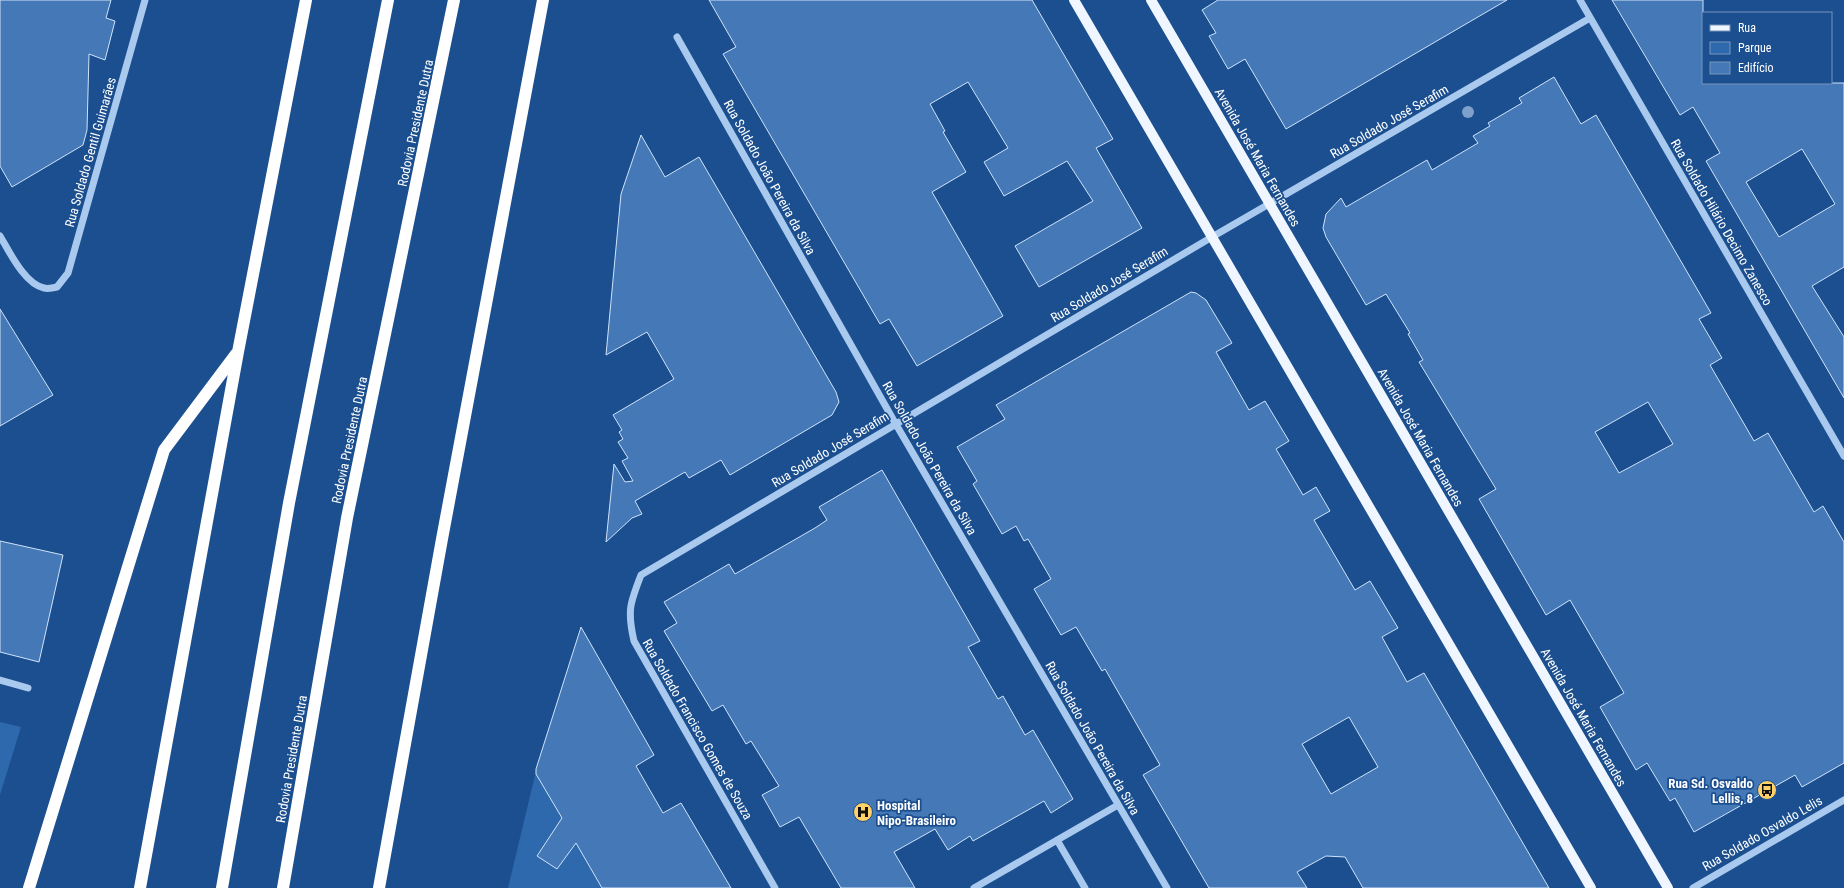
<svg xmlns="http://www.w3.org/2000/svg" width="1844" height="888" font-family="'Roboto Condensed',sans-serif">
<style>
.green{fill:#2e69ad}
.building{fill:#4478b7;stroke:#cfe3fa;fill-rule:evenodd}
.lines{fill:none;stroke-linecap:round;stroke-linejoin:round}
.minor{stroke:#a9c9ee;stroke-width:7}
.major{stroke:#f0f6ff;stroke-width:10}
.highway{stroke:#fff;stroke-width:12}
.tree{fill:#7ea0ca}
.labels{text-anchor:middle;stroke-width:3.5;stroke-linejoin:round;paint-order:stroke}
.street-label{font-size:13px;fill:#fff;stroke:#1b4f8f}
.poi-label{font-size:13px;font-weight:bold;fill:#fff;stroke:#1b4f8f;text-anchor:end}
</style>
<rect width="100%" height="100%" fill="#1b4f8f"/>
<path class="green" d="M0,722l21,5 -21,68z
M536,771l67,117h-95z"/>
<path class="building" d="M0,0h111l-5,18 9,3 -10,39 -16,-6 -2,76 -4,15 -71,42 -12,-21z
M709,0h323l81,139 -17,9 46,80 -103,59 -24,-41 78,-45 -26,-40 -63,35 -20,-34 24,-14 -40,-66 -38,22 15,27 -2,1 23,40 -34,20 71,124 -86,50 -28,-47 -9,5 -157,-270 13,-7z
M1218,0h289l-221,129 -41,-70 -17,10 -19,-33 7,-3 -14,-23z
M1612,0h91v83h141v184l-32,19 32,51v61l-138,-237 14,-8 -27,-46 -13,8zM1802,149l33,55 -56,33 -33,-55z
M1554,77l27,47 15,-9 115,198 -12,6 23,39 -12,7 44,76 14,-8 46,79 9,-6 21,36v221l-42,24 -7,-12 -101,57 -19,-34 -5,3 -23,-38 -11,7 -36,-63 24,-14 -54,-93 -24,15 -67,-116 17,-10 -77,-127 4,-2 -15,-26 2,-1 -24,-39 -20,11 -40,-68 -3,-9 3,-14 15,-16 5,9 81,-47 5,10 46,-27 -5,-7 17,-10 -2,-3 34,-20 -3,-5zM1648,402l25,42 -54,29 -24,-41z
M641,135l24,42 34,-20 137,235 3,10 -7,13 -102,60 -9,-15 -32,18 -4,-6 -50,29 7,13 -10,4 -26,24 8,-78 11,18 8,-1 -11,-20 6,-3 -10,-16 5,-3 -4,-7 3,-2 -9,-15 61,-36 -27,-47 -41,23 15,-161z
M1191,292l5,1 10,7 26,43 -16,9 33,58 16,-9 24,40 -13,8 27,46 13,-8 14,24 -16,9 41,70 15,-9 28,47 -16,9 25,45 17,-9 125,215h-186l-18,-31 -19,-1 -29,16 10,16h-98l-66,-113 17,-10 -55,-96 -3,2 -26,-44 -15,8 -27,-46 17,-10 -23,-40 -4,2 -8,-15 -14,8 -29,-50 4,-3 -20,-34 48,-28 -9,-14zM1349,717l29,50 -47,27 -29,-50z
M0,309l53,86 -53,31z
M882,470l98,171 -12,6 30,52 5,-3 22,39 8,-5 40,69 -22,14 -7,-12 -71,40 -3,-5 -22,14 -13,-21 -41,23 21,36h-74l-42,-71 -19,10 -18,-32 17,-9 -28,-45 -5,3 -23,-39 -11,6 -48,-80 13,-8 -13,-21 65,-38 6,10 80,-46 12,-8 -8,-13z
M0,541l63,14 -24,107 -39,-10z
M581,627l73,128 -18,11 27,47 18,-10 50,85h-129l-26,-45 -19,26 -20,-13 25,-38 -26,-44v-5z"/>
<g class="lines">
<path class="minor" d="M1580,0l264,456
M677,37l217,384 273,467
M0,236c10,17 25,48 44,52 4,1 9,0 13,-1l11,-14 77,-273
M0,680l28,8
M1057,840l28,48
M775,888l-141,-247c-7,-30 -4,-38 7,-66l571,-338 378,-219
M974,888l144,-83
M1693,888l151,-88"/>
<path class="major" d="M1074,0l517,888
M1151,0l517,888"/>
<path class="highway" d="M29,888l135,-438 72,-96
M140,888l98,-536 68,-352
M222,888l67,-385 99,-503
M283,888l64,-370 107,-518
M379,888l63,-349 101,-539"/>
</g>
<circle class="tree" cx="1468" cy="112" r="6"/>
<defs>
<symbol id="bus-disc" viewBox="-11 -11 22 22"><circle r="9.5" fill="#ffd166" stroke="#1b4f8f"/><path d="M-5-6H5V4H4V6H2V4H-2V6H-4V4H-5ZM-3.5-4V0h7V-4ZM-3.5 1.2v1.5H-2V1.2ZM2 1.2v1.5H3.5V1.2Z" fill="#111"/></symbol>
<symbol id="hospital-disc" viewBox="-11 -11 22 22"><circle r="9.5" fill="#ffd166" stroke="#1b4f8f"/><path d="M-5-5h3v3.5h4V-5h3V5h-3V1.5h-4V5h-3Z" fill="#111"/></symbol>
</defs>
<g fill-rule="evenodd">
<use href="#bus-disc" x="1756" y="779" width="22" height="22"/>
<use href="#hospital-disc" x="852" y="801" width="22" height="22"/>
</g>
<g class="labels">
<g class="street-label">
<text transform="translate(1389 121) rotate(-30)" y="5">Rua Soldado José Serafim</text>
<text transform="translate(415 123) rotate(-78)" y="5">Rodovia Presidente Dutra</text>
<text transform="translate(90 152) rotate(-74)" y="5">Rua Soldado Gentil Guimarães</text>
<text transform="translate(1258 157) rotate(60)" y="5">Avenida José Maria Fernandes</text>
<text transform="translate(770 177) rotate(61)" y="5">Rua Soldado João Pereira da Silva</text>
<text transform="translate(1722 222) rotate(60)" y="5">Rua Soldado Hilário Decimo Zanesco</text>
<text transform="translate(1109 284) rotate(-31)" y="5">Rua Soldado José Serafim</text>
<text transform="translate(1421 437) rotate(60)" y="5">Avenida José Maria Fernandes</text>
<text transform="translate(349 440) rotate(-78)" y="5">Rodovia Presidente Dutra</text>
<text transform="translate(830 449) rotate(-31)" y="5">Rua Soldado José Serafim</text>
<text transform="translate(930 458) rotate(60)" y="5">Rua Soldado João Pereira da Silva</text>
<text transform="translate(1584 717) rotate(60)" y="5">Avenida José Maria Fernandes</text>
<text transform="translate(698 729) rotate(60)" y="5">Rua Soldado Francisco Gomes de Souza</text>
<text transform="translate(1093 738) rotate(60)" y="5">Rua Soldado João Pereira da Silva</text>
<text transform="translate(291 759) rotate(-80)" y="5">Rodovia Presidente Dutra</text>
<text transform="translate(1762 833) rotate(-30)" y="5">Rua Soldado Osvaldo Lelis</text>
</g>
<g class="poi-label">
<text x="1753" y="788">Rua Sd. Osvaldo<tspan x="1753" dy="15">Lellis, 8</tspan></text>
<text x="877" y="810" text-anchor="start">Hospital<tspan x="877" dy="15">Nipo-Brasileiro</tspan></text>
</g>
</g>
<rect x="1702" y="12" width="130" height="72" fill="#1b4f8f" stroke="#7695bc"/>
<rect x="1710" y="25" width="20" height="6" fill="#f0f6ff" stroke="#7695bc"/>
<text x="1738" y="32" font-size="12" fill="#ffffff">Rua</text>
<rect x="1710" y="42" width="20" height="12" fill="#2e69ad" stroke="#7695bc"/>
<text x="1738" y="52" font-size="12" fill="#ffffff">Parque</text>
<rect x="1710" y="62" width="20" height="12" fill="#4478b7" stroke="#7695bc"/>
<text x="1738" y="72" font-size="12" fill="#ffffff">Edifício</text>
</svg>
